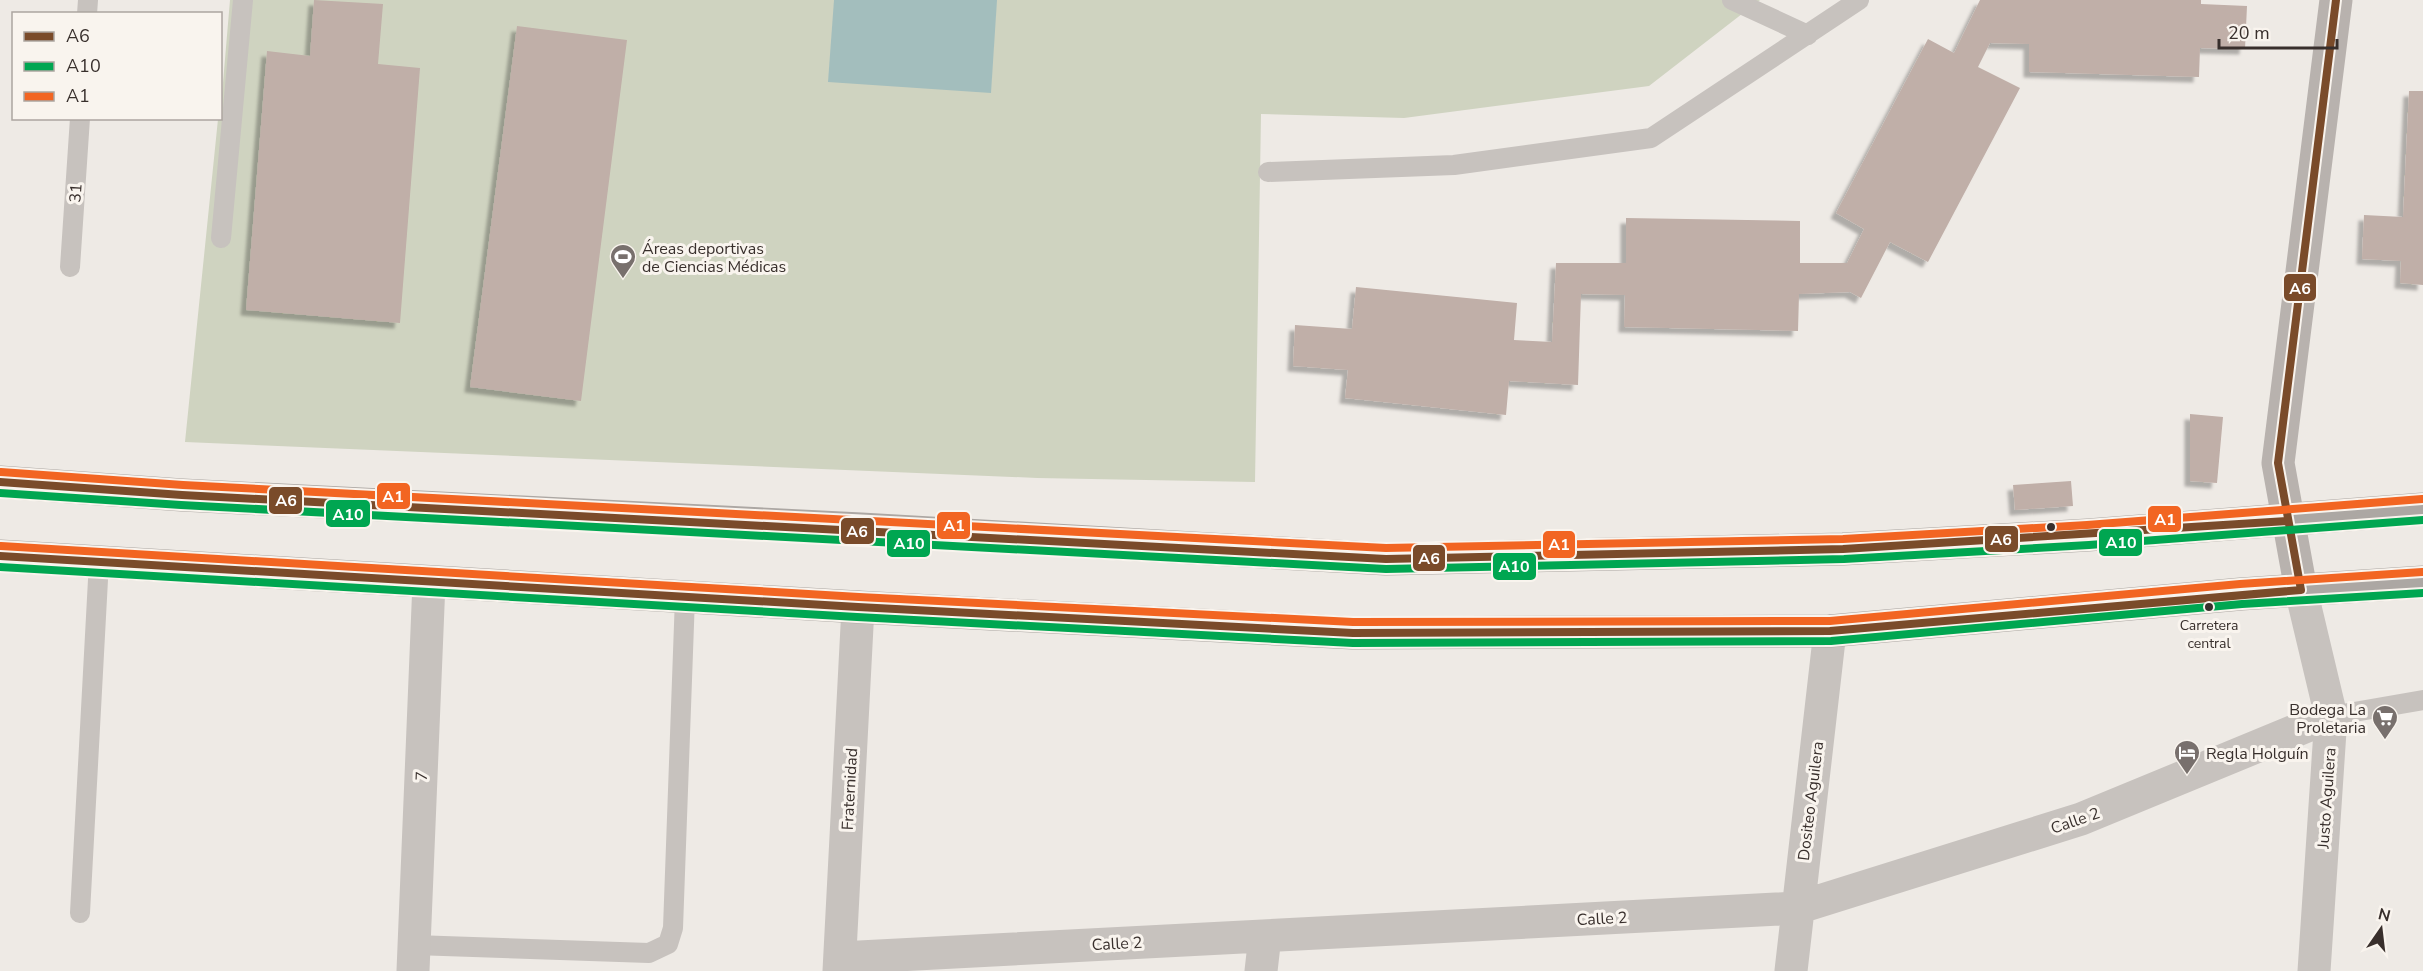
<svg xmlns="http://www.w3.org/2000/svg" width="2423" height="971" font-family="'Nunito Sans',sans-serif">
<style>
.green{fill:#cfd3c0}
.water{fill:#a3bebd}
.building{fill:#c0afa8;filter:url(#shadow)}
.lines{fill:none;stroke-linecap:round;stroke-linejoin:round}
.lane{stroke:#c7c2be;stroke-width:20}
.street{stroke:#c7c2be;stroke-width:33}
.secondary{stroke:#b8b2ae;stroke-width:33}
.primary{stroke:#aca7a3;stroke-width:33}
.bus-1-casing{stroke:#f9f4ee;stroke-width:12}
.bus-2-casing{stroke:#f9f4ee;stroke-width:12}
.bus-3-casing{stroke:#f9f4ee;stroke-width:12}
.bus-1{stroke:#7a4b2a;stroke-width:8}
.bus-2{stroke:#00a651;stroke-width:8}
.bus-3{stroke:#f26522;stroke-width:8}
.bus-dot{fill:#382f2c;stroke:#f9f4ee;stroke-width:2}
.labels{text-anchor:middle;stroke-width:6;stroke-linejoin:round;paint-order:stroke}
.bus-label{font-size:14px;fill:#382f2c;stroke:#f9f4ee}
.street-label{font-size:16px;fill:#382f2c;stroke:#f9f4ee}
.poi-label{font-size:16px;fill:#382f2c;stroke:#f9f4ee;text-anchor:start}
.line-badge{stroke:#f9f4ee;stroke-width:2}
.badge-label{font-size:16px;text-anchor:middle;font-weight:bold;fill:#fff}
</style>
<defs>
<filter id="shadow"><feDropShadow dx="-5.5" dy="5.5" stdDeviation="1.5" flood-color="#0004"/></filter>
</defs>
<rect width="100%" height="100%" fill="#eeeae5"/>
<path class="green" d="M230,0h1530l-111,86 -245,32 -143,-4 -6,368 -218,-4 -852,-36 33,-323 2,-1z"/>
<path class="water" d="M834,0h163l-6,93 -163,-11z"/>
<path class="building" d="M314,0l69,4 -5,60 42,4 -20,255 -154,-13 21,-259 43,5z
M1980,0h221v4l46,2 -2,43 -45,-1 -1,29 -170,-5v-28l-39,-1 -12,24 42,21 -92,174 -38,-20 -29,56 -11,-6 -51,2 -1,37 -174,-4 1,-32 -44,-1 -3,91 -69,-4 -3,34 -161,-17 3,-28 -55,-4 2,-41 57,4 4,-42 161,16 -3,37 38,2 4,-79h70v-45l174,3v42h47l17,-34 -28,-16 92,-174 26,14z
M517,26l110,14 -46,361 -111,-14z
M2409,91h14v194l-23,-2 1,-22 -39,-2 2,-44 39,2z
M2190,414l33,3 -6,66 -27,-2z
M2071,481l2,25 -58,4 -2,-25z"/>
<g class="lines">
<path class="lane" d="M1732,0l76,35
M87,14l1,-14
M1268,172l186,-7 197,-27 208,-138
M221,238l22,-238
M70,267l10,-149
M2331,716l92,-16
M80,913l19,-352
M414,945l235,8 19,-9 5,-16 12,-331"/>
<path class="street" d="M2301,590l30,126 -17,255
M840,958l957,-50 284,-89 250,-103
M413,971l16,-389
M839,971l19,-364
M1261,971l4,-35
M1791,971l39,-340"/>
<path class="secondary" d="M2301,590l-23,-127 58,-463"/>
<path class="primary" d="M0,482l182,13 679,34 525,30 457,-10 245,-14 335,-26
M0,556l858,51 495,26 477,-2 411,-37 182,-12"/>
<defs>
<path id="bus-1" d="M0,482l182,13 1204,64 457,-10 444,-28
M0,556l858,51 495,26 477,-2 471,-41 -23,-127 58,-463"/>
<path id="bus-2" d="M0,493l181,12 1205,64 458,-10 245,-14 334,-25
M0,567l857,50 496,26 478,-2 411,-37 181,-11"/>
<path id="bus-3" d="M1,472l182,13 1203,63 457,-9 244,-14 335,-26
M1,546l858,51 494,25 477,-1 410,-37 182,-12"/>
</defs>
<use href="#bus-1" class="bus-1-casing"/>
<use href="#bus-2" class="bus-2-casing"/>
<use href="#bus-3" class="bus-3-casing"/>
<use href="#bus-1" class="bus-1"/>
<use href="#bus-2" class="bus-2"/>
<use href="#bus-3" class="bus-3"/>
</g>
<defs>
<symbol id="stadium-pin" viewBox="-11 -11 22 30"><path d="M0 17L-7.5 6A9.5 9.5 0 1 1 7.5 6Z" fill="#78706d" stroke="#f9f4ee"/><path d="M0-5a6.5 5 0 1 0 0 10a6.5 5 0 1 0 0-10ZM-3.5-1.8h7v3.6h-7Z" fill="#fff"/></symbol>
<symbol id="supermarket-pin" viewBox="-11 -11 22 30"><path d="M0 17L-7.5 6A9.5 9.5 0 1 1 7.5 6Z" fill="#78706d" stroke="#f9f4ee"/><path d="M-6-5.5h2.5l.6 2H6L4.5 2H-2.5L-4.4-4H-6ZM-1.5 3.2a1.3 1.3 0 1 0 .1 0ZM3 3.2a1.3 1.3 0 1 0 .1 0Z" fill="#fff"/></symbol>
<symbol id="hotel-pin" viewBox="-11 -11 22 30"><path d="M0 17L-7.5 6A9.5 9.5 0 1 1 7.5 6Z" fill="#78706d" stroke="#f9f4ee"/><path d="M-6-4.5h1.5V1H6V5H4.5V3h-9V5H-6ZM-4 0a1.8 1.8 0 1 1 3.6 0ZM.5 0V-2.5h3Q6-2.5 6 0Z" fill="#fff"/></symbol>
</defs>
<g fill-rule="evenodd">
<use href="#stadium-pin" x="608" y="242" width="30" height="40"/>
<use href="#supermarket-pin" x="2370" y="703" width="30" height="40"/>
<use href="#hotel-pin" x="2172" y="738" width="30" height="40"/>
</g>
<g class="bus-dot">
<circle cx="2051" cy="527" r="5"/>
<circle cx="2209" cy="607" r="5"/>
</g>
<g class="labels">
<g class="bus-label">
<text x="2209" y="630">Carretera<tspan x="2209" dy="18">central</tspan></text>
</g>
<g class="street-label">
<text transform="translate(75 193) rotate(-86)" y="6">31</text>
<text transform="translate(421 776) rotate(-88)" y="6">7</text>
<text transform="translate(849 789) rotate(-87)" y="6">Fraternidad</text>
<text transform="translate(2326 798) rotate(-86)" y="6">Justo Aguilera</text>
<text transform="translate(1810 801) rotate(-83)" y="6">Dositeo Aguilera</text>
<text transform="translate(2075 820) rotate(-19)" y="6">Calle 2</text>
<text transform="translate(1602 918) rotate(-3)" y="6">Calle 2</text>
<text transform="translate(1117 943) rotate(-3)" y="6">Calle 2</text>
</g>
<g class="poi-label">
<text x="642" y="254">Áreas deportivas<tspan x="642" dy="18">de Ciencias Médicas</tspan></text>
<text x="2366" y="715" text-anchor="end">Bodega La<tspan x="2366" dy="18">Proletaria</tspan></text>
<text x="2206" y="759">Regla Holguín</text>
</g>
</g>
<g class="line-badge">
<rect x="2283" y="273" width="34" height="29" rx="6" fill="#7a4b2a"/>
<rect x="376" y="482" width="35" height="28" rx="6" fill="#f26522"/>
<rect x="268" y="486" width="35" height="29" rx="6" fill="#7a4b2a"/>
<rect x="325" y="499" width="46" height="29" rx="6" fill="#00a651"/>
<rect x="2147" y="505" width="35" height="28" rx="6" fill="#f26522"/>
<rect x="936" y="511" width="35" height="29" rx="6" fill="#f26522"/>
<rect x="840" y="517" width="35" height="28" rx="6" fill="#7a4b2a"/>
<rect x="1984" y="525" width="35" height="28" rx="6" fill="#7a4b2a"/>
<rect x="2098" y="528" width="45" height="29" rx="6" fill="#00a651"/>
<rect x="886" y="529" width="45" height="29" rx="6" fill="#00a651"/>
<rect x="1542" y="530" width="34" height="29" rx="6" fill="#f26522"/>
<rect x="1412" y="544" width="34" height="28" rx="6" fill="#7a4b2a"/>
<rect x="1492" y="552" width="45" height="29" rx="6" fill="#00a651"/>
</g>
<g class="badge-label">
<text x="2300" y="294">A6</text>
<text x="393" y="502">A1</text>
<text x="286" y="506">A6</text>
<text x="348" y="520">A10</text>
<text x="2165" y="525">A1</text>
<text x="954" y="531">A1</text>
<text x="857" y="537">A6</text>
<text x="2001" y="545">A6</text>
<text x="2121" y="548">A10</text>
<text x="909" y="549">A10</text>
<text x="1559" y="550">A1</text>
<text x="1429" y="564">A6</text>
<text x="1514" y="572">A10</text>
</g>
<rect x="12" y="12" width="210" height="108" fill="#f9f4ee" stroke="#aca5a0" stroke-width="1.5"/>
<rect x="24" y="32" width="30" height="9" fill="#7a4b2a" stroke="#aca5a0" stroke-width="1.5"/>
<text x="66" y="42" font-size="18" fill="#382f2c">A6</text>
<rect x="24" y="62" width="30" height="9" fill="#00a651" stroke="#aca5a0" stroke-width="1.5"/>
<text x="66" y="72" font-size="18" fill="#382f2c">A10</text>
<rect x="24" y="92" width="30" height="9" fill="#f26522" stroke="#aca5a0" stroke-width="1.5"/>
<text x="66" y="102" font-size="18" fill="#382f2c">A1</text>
<g transform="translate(2381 929) rotate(14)" stroke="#f9f4ee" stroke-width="4.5" paint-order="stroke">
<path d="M0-4.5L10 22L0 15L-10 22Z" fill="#382f2c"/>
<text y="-9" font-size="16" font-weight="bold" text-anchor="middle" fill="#382f2c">N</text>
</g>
<path d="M2219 39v9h118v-9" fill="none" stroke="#382f2c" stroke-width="3"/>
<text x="2228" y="39" font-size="18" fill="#382f2c" stroke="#f9f4ee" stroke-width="4.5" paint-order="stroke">20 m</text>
</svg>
